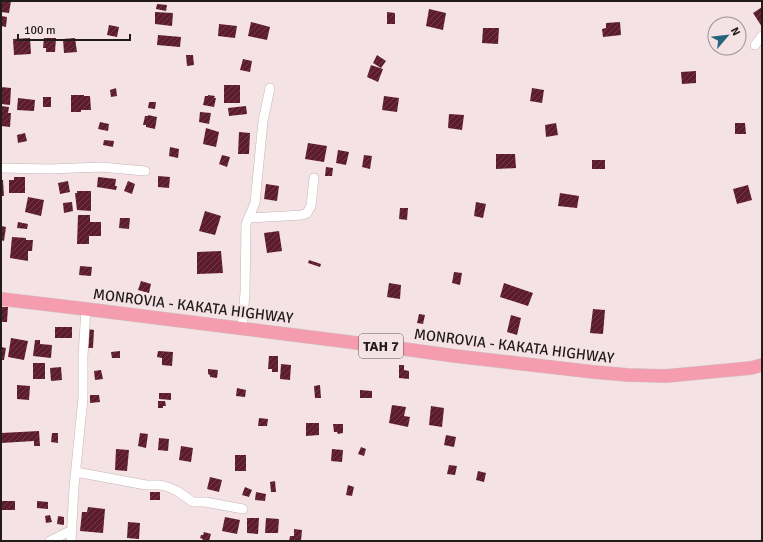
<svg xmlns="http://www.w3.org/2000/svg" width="763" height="542" font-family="Signika,sans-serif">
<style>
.building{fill:url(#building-hatch)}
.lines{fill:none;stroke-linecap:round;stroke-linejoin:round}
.minor-casing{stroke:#c5b4b7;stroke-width:10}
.highway-casing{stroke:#cac8c9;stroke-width:14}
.minor{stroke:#fff;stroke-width:9}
.highway{stroke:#f59cae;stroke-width:13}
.labels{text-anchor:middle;stroke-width:4;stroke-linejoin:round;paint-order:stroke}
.shield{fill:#f4e2e5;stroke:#605758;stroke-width:1}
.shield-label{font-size:14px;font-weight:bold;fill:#211b1c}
.street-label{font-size:15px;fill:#211b1c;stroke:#f4e2e5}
</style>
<defs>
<pattern id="building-hatch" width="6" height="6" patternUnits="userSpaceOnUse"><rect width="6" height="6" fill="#5c1c2e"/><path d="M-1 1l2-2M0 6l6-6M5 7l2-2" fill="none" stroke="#6f3c4a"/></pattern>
</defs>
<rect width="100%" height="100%" fill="#f4e2e5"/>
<path class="building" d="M1,1h10l-2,12 -8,-1z
M157,4l10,1 -1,6 -10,-2z
M762,7v20l-9,-14z
M429,9l17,4 -3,17 -17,-4z
M155,12l18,1 -1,13 -17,-2z
M387,12l8,1v11h-8z
M1,16l6,1 -1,10 -5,-1z
M251,22l19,5 -3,13 -19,-4z
M620,22l1,13 -18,2 -1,-8 4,-1v-5z
M219,24l18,2 -2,12 -17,-2z
M109,25l10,2 -2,10 -10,-2z
M483,28h16l-1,16 -16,-1z
M158,35l23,2 -1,10 -23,-2z
M30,38l1,16 -17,1 -1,-16z
M44,38h12l-1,14h-9v-4h-3z
M75,38l2,14 -13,1 -1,-14z
M186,55h7l1,10 -7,1z
M377,55l9,6 -5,7 -8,-5z
M243,59l9,2 -2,11 -10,-2z
M371,65l12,4 -5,13 -11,-5z
M696,71v12l-14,1 -1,-12z
M224,85h16v18h-16z
M1,87l10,1 -1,17 -9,-1z
M116,88l1,8 -6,1 -1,-7z
M532,88l12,2 -2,13 -12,-2z
M71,95h13v1h6l1,14h-10v2h-10z
M208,95l7,1 -1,2h2l-2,9 -11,-2 2,-9h3z
M384,96l15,2 -2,14 -15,-2z
M43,97h8v10h-8z
M18,98l17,2 -1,11 -17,-1z
M149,102h7l-1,7 -7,-1z
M1,106l8,1 -1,6h3l-1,14 -9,-1z
M246,106l1,8 -18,2 -1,-8z
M200,112l11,1 -2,11 -10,-2z
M449,114l15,1 -2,15 -14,-2z
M148,115l9,2 -2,12 -9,-2v-2h-3l2,-9h3z
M100,122l9,2 -1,7 -10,-2z
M556,123l2,12 -12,2 -1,-12z
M735,123h10l1,11h-11z
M206,128l13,4 -3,15 -13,-3z
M239,132l11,1 -1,21h-11z
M25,133l2,8 -9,2 -1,-8z
M104,140l10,1 -1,6 -10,-2z
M308,143l19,3 -3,16 -19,-3z
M170,147l9,2 -1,9 -9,-2z
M338,150l11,2 -3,13 -10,-2z
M496,154h19l1,14 -20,1z
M222,155l8,2 -3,10 -8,-3z
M364,155l8,1 -2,13 -8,-2z
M592,160h13v9h-13z
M326,167l7,1 -1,8h-7z
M158,176l12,1 -1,11 -11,-1z
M14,177h11v16h-16v-13h5z
M98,177l18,2 -1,7h2l-1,4 -19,-3z
M1,180h2l1,16h-3z
M68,181l2,11 -10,2 -2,-11z
M128,181l7,3 -3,10 -8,-3z
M266,184l13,2 -2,15 -13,-2z
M748,185l4,15 -15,4 -4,-15z
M77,191h14v20l-14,-1 -2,-17h2z
M560,193l19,3 -2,12 -19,-2z
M28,197l16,3 -3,16 -16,-4z
M72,202l1,9 -9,2 -1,-10z
M476,202l10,2 -3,14 -9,-2z
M400,208h8l-1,12 -8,-1z
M205,211l16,5 -6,19 -16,-4z
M78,215h12v7h11v14h-12v8h-12z
M120,218h10l-1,11 -10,-1z
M18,222l10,2 -1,5 -10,-1z
M1,226l5,1 -2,14 -3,-1z
M279,231l3,20 -15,2 -3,-20z
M12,237l14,1v2h7l-1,11h-4v10l-18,-3z
M221,251l2,22 -26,1v-22z
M309,260l12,4 -1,3 -12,-4z
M80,266l12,1 -1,9 -12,-1z
M454,272l8,1 -2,12 -8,-2z
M141,281l10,3 -2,9 -11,-3z
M389,283l12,2 -1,14 -13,-2z
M504,283l29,10 -5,13 -28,-9z
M1,307h7l-1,15h-6z
M593,309l12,1 -2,24 -13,-1z
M419,314l6,1 -2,9 -6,-1z
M511,315l10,3 -4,17 -10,-3z
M55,327h17v11h-17z
M88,329l6,1 -1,18h-6z
M11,338l17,3 -4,19 -16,-3z
M35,340h5v4l12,1 -1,13 -18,-2z
M1,347l5,1 -2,12h-3z
M120,351v7h-8l-1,-6z
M158,351l15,1 -1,14 -10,-1v-7l-5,-1z
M269,356h9v16h-6v-3h-4z
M33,363h12v16h-12z
M281,364l10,1 -1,15 -10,-1z
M399,365h5v5l5,1v8l-10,-1z
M61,367l1,13 -11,1 -1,-13z
M208,369l10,1 -1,8 -7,-1v-2l-2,-1z
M101,370l2,9 -8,1 -1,-9z
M17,385l13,1 -1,14 -12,-1z
M320,385l1,13h-6l-1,-12z
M237,388l9,2 -1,7 -9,-1z
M360,390l12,1v7h-12z
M159,393h12v7l-12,-1z
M90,395h9l1,7 -10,1z
M158,401h7l1,5h-3v2h-5z
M392,405l14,2 -2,9 6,1 -2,10 -19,-4z
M431,406l13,2 -2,19 -13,-2z
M259,418l9,1 -1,7h-9z
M306,423h13v12l-13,1z
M333,424h10v9l-5,1 -1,-2h-3z
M39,431l1,15h-6v-5l-33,2v-10z
M52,433h6v10l-7,-1z
M140,433l8,1 -2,14 -8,-2z
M446,435l10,2 -2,10 -10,-2z
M159,438l10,1 -1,12 -10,-1z
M181,446l12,2 -2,14 -12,-2z
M361,447l5,2 -2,7 -6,-2z
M116,449l13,1 -2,21 -12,-1z
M332,449l11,1 -1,12 -11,-1z
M235,455h11v16h-11z
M449,465l8,1 -2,9 -8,-1z
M478,471l8,2 -2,9 -8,-2z
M210,477l12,3 -3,12 -12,-3z
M275,481l1,11h-5l-1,-10z
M348,485l6,2 -2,9 -6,-1z
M245,487l7,3 -3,7 -7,-2z
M150,492h10v8h-10z
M256,492l10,2 -1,7 -10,-1z
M1,501h14v9h-14z
M37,501l11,1v7l-11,-1z
M88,507l17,2 -2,24 -23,-2 2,-19h5z
M50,515l2,7 -6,1 -1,-7z
M58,516l6,1v8l-7,-1z
M225,517l15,3 -3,14 -15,-3z
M247,518h12l-1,16 -11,-1z
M266,518l13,1 -1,14h-13z
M128,522l12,1 -1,16 -12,-1z
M294,529l8,1 -1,11h-12l1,-5h4z
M204,532l7,2 -2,7h-7l1,-2 -3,-1 1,-3h2z"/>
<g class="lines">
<defs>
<path id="minor" d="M755,45l7,-9
M1,168l49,1 51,-2 44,4
M249,218l53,-3 5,-2 4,-7 3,-28
M242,328l3,-35 1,-69 9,-21 8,-82 7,-33
M76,472l70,13h14l8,2 9,4 16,11h12l38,7
M50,541l22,-11
M71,541l3,-54 9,-89v-42l3,-47"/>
<path id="highway" d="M1,299l85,10 311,39 58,8 139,16 34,3 38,1 85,-8 11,-3"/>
</defs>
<use href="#minor" class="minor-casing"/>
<use href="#highway" class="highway-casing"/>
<use href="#minor" class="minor"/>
<use href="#highway" class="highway"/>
</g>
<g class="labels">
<rect class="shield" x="359" y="334" width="44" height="24" rx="3"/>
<g class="shield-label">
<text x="381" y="351">TAH 7</text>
</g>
<g class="street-label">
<text transform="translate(193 306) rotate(7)" y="5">MONROVIA - KAKATA HIGHWAY</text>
<text transform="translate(514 346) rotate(7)" y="5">MONROVIA - KAKATA HIGHWAY</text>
</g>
</g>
<rect width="763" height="542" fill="none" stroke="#211b1c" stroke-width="4"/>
<g transform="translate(727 36) rotate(62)"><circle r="19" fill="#f4e2e5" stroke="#a09295"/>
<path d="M0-3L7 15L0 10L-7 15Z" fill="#28647c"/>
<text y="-6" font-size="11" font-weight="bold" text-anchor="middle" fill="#211b1c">N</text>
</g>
<path d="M18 34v6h112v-6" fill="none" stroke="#211b1c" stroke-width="2"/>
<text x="24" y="34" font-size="12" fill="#211b1c" stroke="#f4e2e5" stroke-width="3" paint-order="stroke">100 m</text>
</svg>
